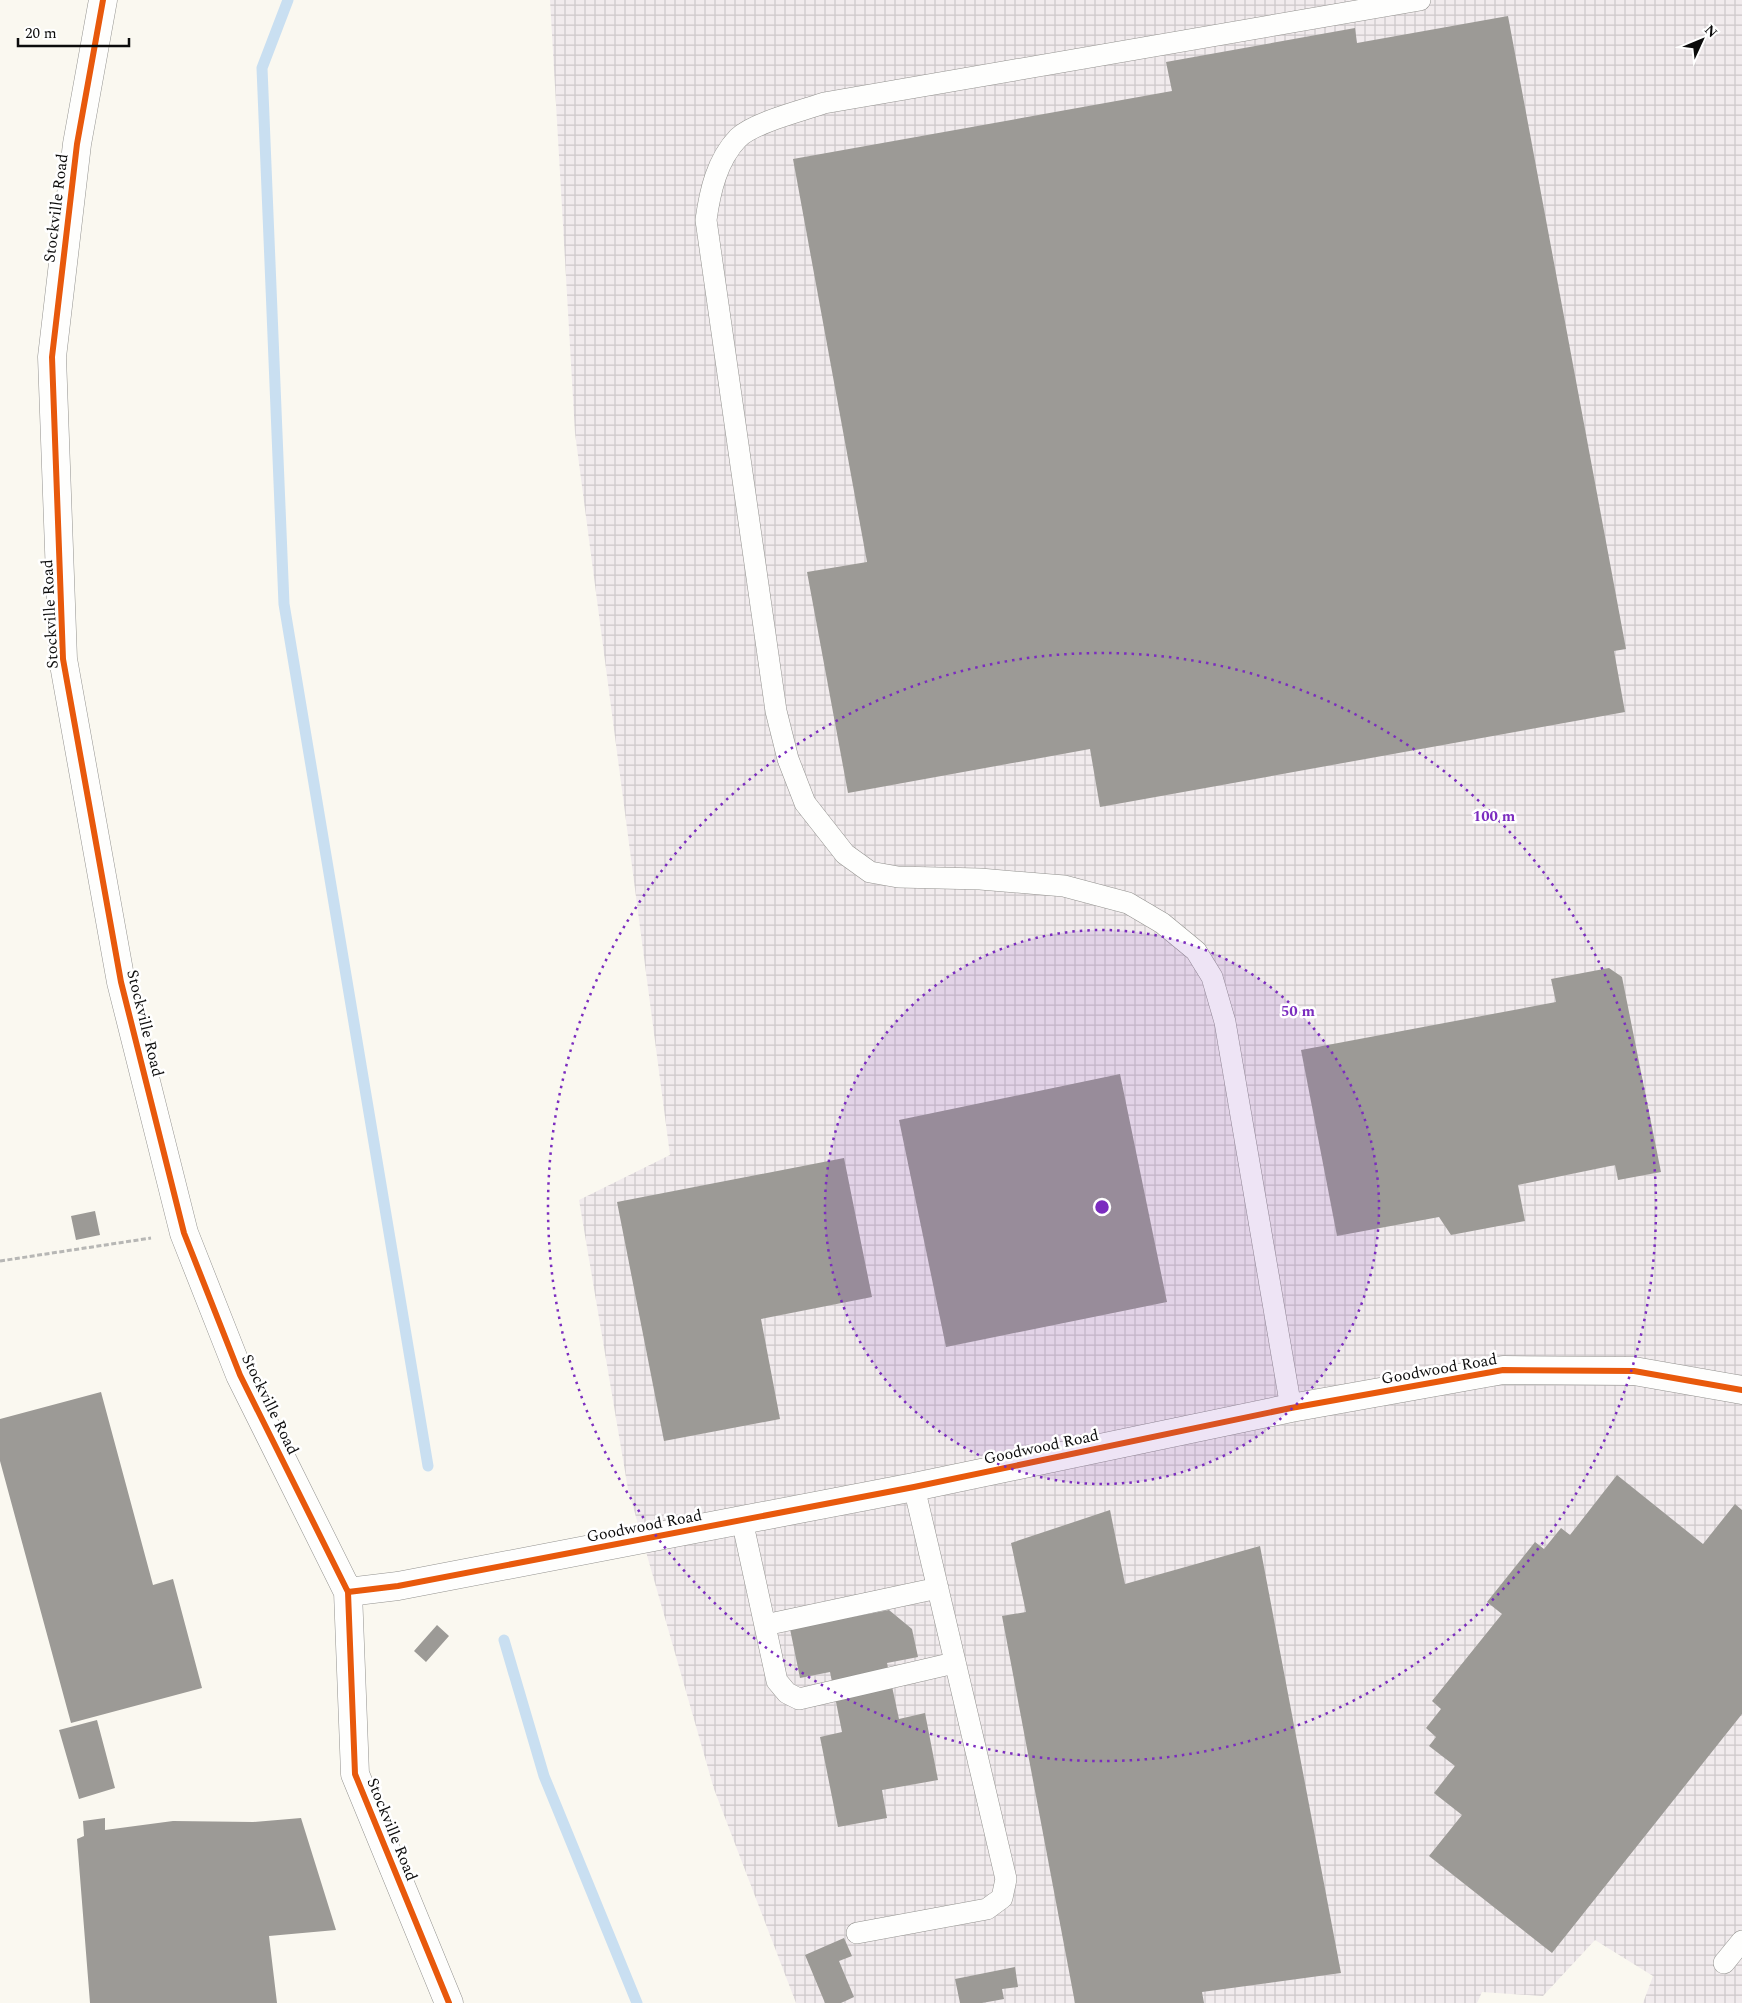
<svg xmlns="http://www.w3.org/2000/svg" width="1742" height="2003" font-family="Spectral,serif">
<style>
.industrial{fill:url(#industrial-grid)}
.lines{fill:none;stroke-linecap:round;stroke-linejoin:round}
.stream{stroke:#c9dff1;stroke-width:11}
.building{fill:#9c9a96}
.service-casing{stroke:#93928f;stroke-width:22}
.tertiary-casing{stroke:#93928f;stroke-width:29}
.path{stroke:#b7b7b5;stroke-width:3;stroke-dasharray:5 2.5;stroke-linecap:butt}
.service{stroke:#fefefd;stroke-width:21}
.tertiary{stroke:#fefefd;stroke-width:28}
.cycleway-casing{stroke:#fff;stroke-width:9}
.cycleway{stroke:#e8590c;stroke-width:6}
.ring{fill:none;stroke:#7b2cbf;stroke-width:2.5;stroke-dasharray:2.5 5}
.labels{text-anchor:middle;stroke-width:5;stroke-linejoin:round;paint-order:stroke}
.street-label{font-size:16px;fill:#0c0c0c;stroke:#fff}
.centre{fill:#7b2cbf;stroke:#fff;stroke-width:2.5}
.ring-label{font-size:15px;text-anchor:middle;font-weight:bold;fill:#7b2cbf;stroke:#fff;stroke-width:5;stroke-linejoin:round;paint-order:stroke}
</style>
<defs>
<pattern id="industrial-grid" width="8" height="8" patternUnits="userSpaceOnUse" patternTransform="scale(1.25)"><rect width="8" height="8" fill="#f1ebed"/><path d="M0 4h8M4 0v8" fill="none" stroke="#cdc8ca"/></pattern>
</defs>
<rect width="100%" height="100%" fill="#faf8f0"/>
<path class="industrial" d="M550,0h1192v2003h-99l10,-27 -58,-36 -52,56 -61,-4 -5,11h-681l-82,-214 -86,-300 -49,-289 91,-45 -95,-722z"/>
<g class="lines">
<path class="stream" d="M288,0l-26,68 22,536 144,862
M504,1640l40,136 93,227"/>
</g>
<path class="building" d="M1508,16l118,633 -12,2 11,61 -525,95 -10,-58 -242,44 -41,-221 60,-10 -74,-403 379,-68 -6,-29 189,-34 2,15z
M1609,968l13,9 39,195 -43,8 -3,-15 -97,20 7,36 -74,14 -12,-18 -102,19 -36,-186 255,-48 -5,-23z
M1120,1074l47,228 -221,45 -47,-227z
M844,1158l28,139 -111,22 19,100 -116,22 -47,-239z
M95,1211l5,24 -24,5 -5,-24z
M101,1392l52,193 20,-6 29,109 -131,35 -71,-262v-42z
M1617,1475l86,69 32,-40 7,6v204l-190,239 -123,-97 33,-41 -28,-22 21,-27 -26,-20 7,-9 -10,-9 15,-19 -9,-8 70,-87 -15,-12 48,-60 9,7 17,-21 9,7z
M1110,1510l15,74 135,-38 81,427 -139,19 2,11h-129l-73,-387 24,-4 -15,-69z
M889,1610l23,19 6,28 -31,6 12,56 26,-6 13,67 -56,10 5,28 -49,9 -18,-90 22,-5 -12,-60 -30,6 -10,-49z
M437,1625l12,11 -23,26 -12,-11z
M97,1720l18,68 -36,11 -20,-69z
M105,1818v12l68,-9 80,1 48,-4 35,112 -67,6 8,67h-187l-13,-164 7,-3 -1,-15z
M844,1938l8,18 -13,5 15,36 -13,6h-16l-20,-48z
M1015,1967l3,20 -16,2 2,10 -22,4h-22l-5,-24z"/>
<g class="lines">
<defs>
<path id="service" d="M1291,1408l-66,-386 -13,-45 -16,-26 -34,-28 -34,-20 -64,-17 -84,-7 -82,-2 -28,-5 -25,-18 -40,-51 -17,-44 -12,-48 -70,-491c4,-29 11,-60 32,-82 17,-16 64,-27 86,-35l596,-103
M742,1520l35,161 10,12 12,6 155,-36
M765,1625l173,-37
M857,1933l130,-24 15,-11 4,-19 -92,-392
M1724,1963l18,-22"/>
<path id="tertiary" d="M103,0l-26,144 -25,213 11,302 58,323 63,251 56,142 108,217 7,182 94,229
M348,1592l50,-6 516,-99 377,-79 212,-38 131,1 108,19"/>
</defs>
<use href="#service" class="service-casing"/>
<use href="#tertiary" class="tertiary-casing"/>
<path class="path" d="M0,1261l151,-23"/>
<use href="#service" class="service"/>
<use href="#tertiary" class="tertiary"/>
<defs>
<path id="cycleway" d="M103,0l-26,144 -25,213 11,302 58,323 63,251 56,142 108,217 7,182 94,229
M348,1592l50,-6 516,-99 377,-79 212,-38 131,1 108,19"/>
</defs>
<use href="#cycleway" class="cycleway-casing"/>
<use href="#cycleway" class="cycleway"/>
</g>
<circle cx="1102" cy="1207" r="277" fill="#7b2cbf" fill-opacity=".12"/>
<g class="ring">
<circle cx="1102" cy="1207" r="277"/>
<circle cx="1102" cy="1207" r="554"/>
</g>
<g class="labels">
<g class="street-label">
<text transform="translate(55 208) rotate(-83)" y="6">Stockville Road</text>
<text transform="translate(49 614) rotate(-93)" y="6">Stockville Road</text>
<text transform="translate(146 1023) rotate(76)" y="6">Stockville Road</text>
<text transform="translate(1439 1368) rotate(-10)" y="6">Goodwood Road</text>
<text transform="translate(271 1404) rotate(64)" y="6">Stockville Road</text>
<text transform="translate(1041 1446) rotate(-12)" y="6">Goodwood Road</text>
<text transform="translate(644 1525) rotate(-11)" y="6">Goodwood Road</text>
<text transform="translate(393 1829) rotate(68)" y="6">Stockville Road</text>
</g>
</g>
<circle cx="1102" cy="1207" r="8" class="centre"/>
<g class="ring-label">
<text x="1494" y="821">100 m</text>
<text x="1298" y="1016">50 m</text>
</g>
<g transform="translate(1702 40) rotate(46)" stroke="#ffffff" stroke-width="4" paint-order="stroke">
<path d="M0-4L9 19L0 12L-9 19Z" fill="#0c0c0c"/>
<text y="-8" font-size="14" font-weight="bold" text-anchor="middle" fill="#0c0c0c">N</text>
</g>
<path d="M18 38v8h111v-8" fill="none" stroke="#0c0c0c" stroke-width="2.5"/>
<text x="25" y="38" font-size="15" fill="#0c0c0c" stroke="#ffffff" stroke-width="4" paint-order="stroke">20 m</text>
</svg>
